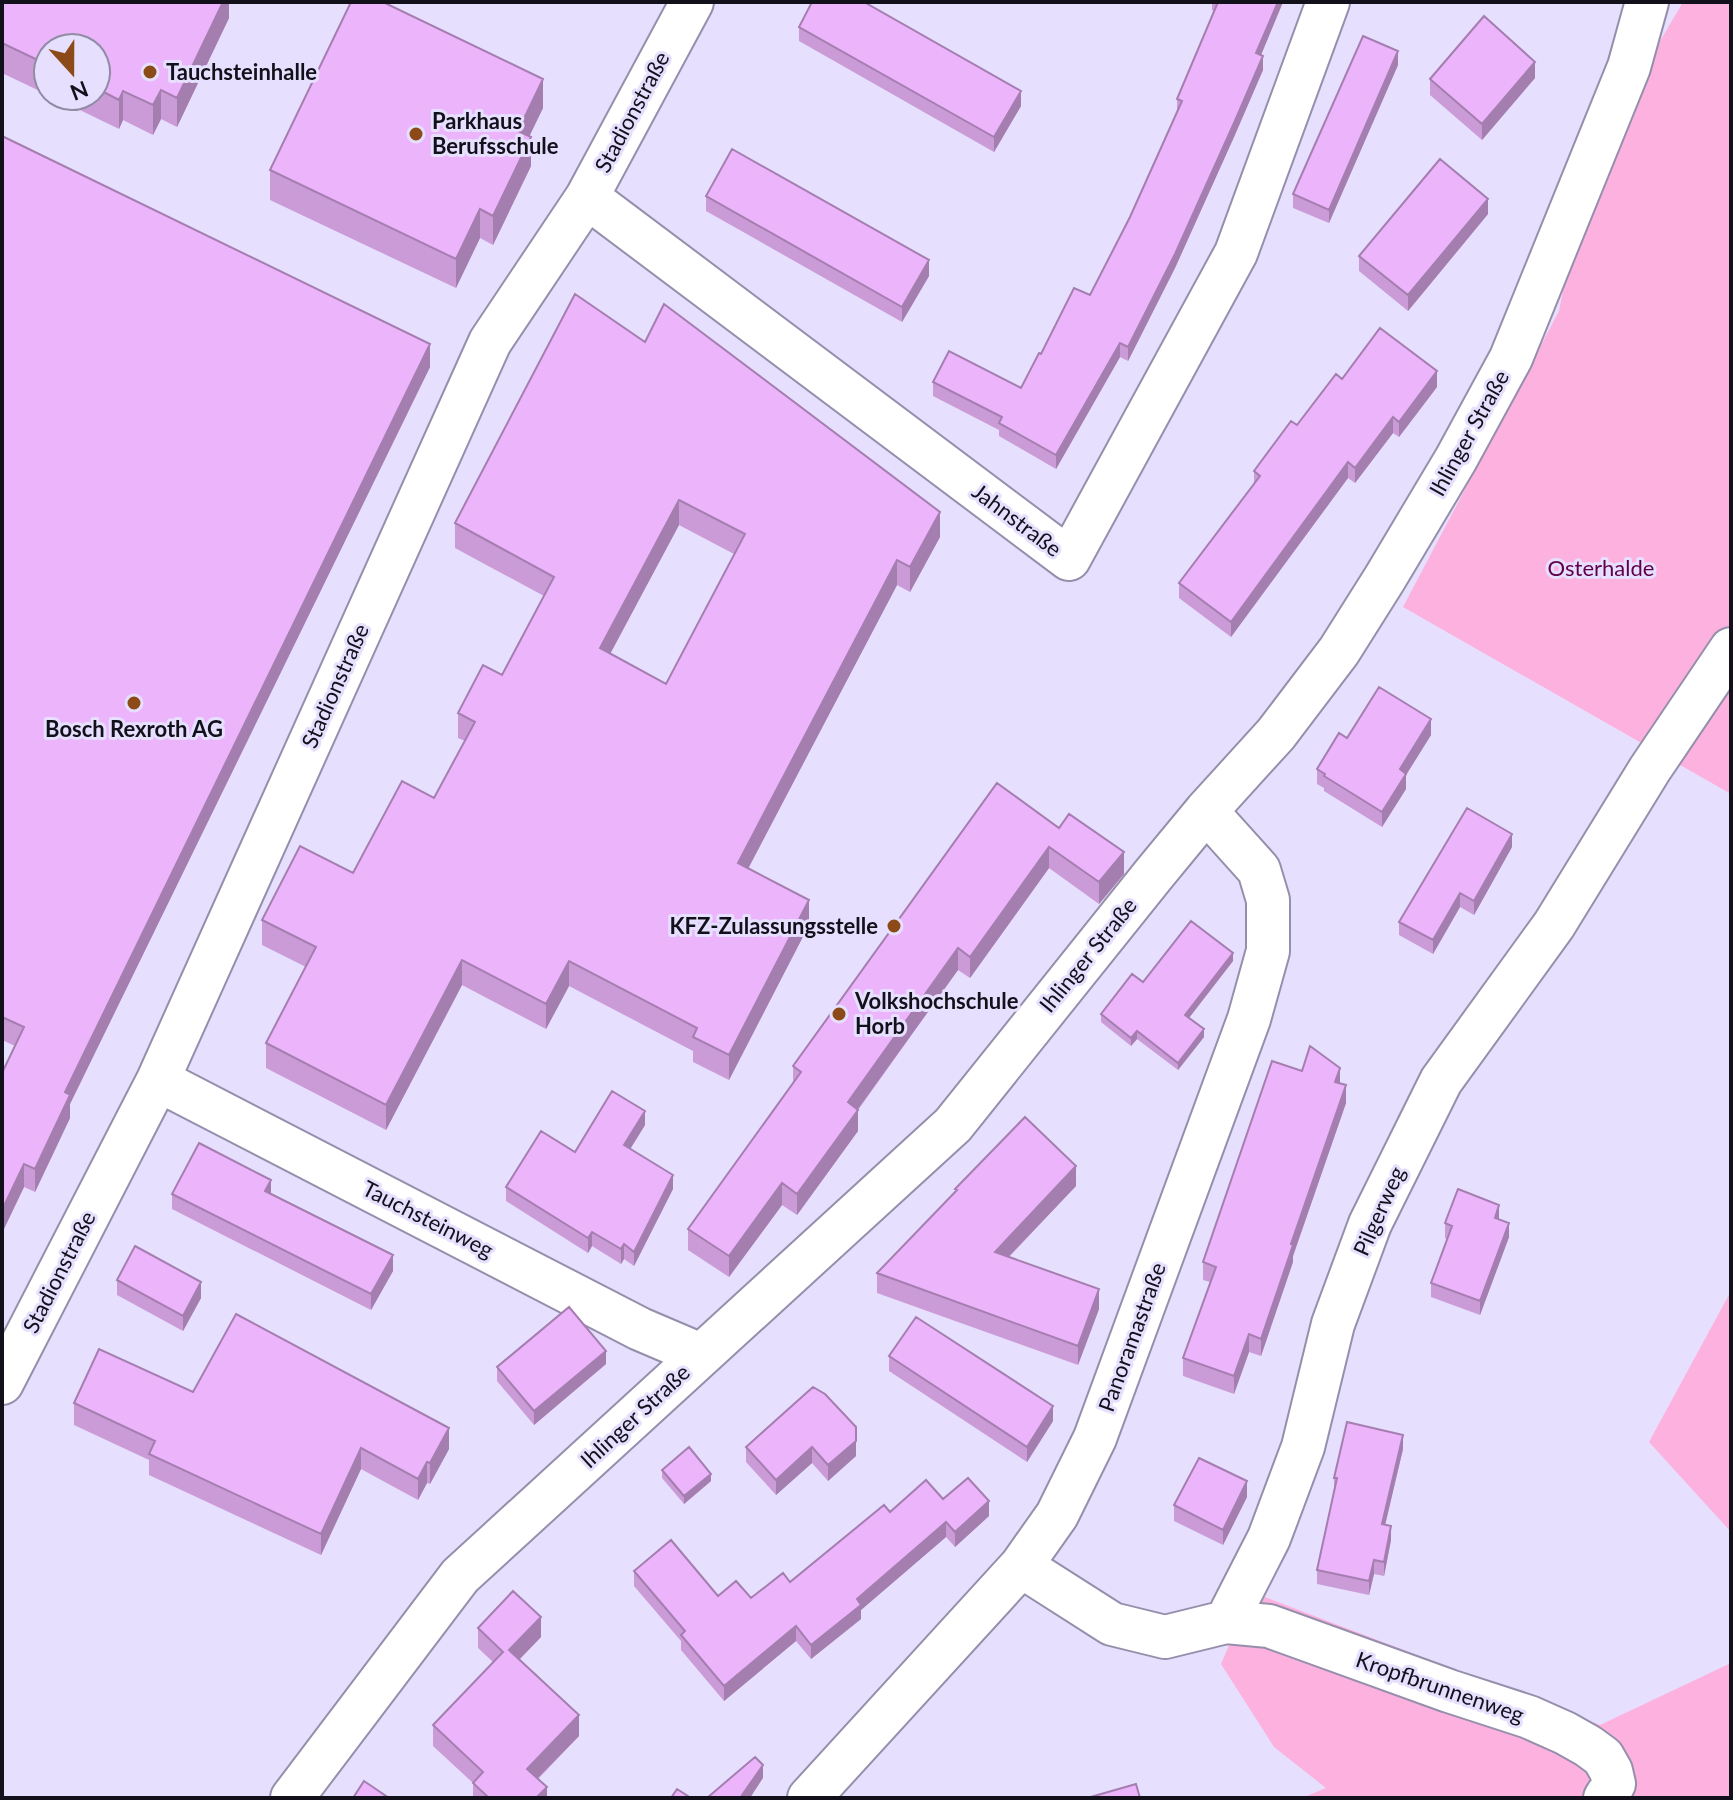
<svg xmlns="http://www.w3.org/2000/svg" width="1733" height="1800" font-family="Lato,sans-serif">
<style>
.green{fill:#fdb1df}
.lines{fill:none;stroke-linecap:round;stroke-linejoin:round}
.minor-casing{stroke:#958fab;stroke-width:46}
.minor{stroke:#fff;stroke-width:42}
.wall{fill:#cb9bd8;fill-rule:evenodd}
.shaded-wall{fill:#a57eb0}
.building{fill:#ecb4fb;stroke:#a57eb0;stroke-width:2;fill-rule:evenodd}
.poi-dot{fill:#8c4a19;stroke:#e6dffe;stroke-width:3}
.labels{text-anchor:middle;stroke-width:6;stroke-linejoin:round;paint-order:stroke}
.poi-label{font-size:22px;font-weight:bold;fill:#12101a;stroke:#e6dffe;text-anchor:start}
.street-label{font-size:22px;fill:#12101a;stroke:#e6dffe}
.park-label{font-size:22px;fill:#610048;stroke:#e6dffe}
</style>
<rect width="100%" height="100%" fill="#e6dffe"/>
<path class="green" d="M1683,2h48v792l-328,-187 156,-296 29,-147z
M1731,1291v241l-82,-90z
M1252,1592l348,133 131,-62v135h-429l24,-10 -52,-41 -53,-83z"/>
<g class="lines">
<defs>
<path id="minor" d="M587,197l482,362 167,-306 92,-251
M158,1080l482,249 61,26
M2,1383l156,-303 332,-738 97,-145 105,-195
M1021,1566l91,58 53,13 61,-15 43,4 180,65 80,26 36,16 23,13 15,11 8,14 3,13 -9,14
M1226,1622l43,-84 34,-91 30,-123 37,-100 71,-143 113,-156 96,-156 81,-120
M292,1798l168,-222 493,-451 201,-251 52,-63 70,-77 63,-83 46,-73 71,-119 55,-101 118,-291 18,-65
M809,1798l212,-232 36,-51 38,-77 154,-419 19,-68v-51l-9,-30 -53,-59"/>
</defs>
<use href="#minor" class="minor-casing"/>
<use href="#minor" class="minor"/>
</g>
<path class="wall" d="M2,2h227v16l-52,109 -16,-8 -8,16 -30,-15 -4,9 -68,-33h45v-48h-48v47l-46,-22z
M1212,2h71l-22,53 2,15 -29,67 -59,131 -47,93 -8,-4 -64,112 -57,-33v-6l-66,-34v-14l88,6 20,-34 49,-59 40,-78 47,-105v-13l37,-88 -2,-1z
M799,27l222,79 -27,46 -195,-111z
M1398,65l-69,158 -36,-15v-14z
M1535,78l-53,62 -52,-45v-16z
M543,108l-14,28 2,30 -38,79 -13,-7 -24,50 -186,-88v-30z
M2,136l428,231 -360,737v14l-35,74 -11,-5 -22,46v-160l13,-27 -13,-6z
M706,196l223,80 -27,46 -196,-111z
M1488,214l-80,97 -49,-40v-15z
M645,342l295,195 -30,55 -13,-7 -149,283 61,57 -80,155 -36,-18v-11l-124,-65 -23,43 -84,-44 -76,145 -120,-62v-25l40,-76 -44,-22v-25l91,-47 81,-75 31,-57 -7,-3v-25l44,-38 42,-79 -89,-48v-25zM679,525l55,29 -68,130 -56,-31z
M1437,387l-38,50 -6,-4 -38,50 -7,-5 -117,159 -52,-39v-15l75,-99v-13l43,-46z
M1431,735l-25,40v14l-24,38 -58,-36v-3l-7,-4v-15l30,-31z
M997,783l127,91 -25,30 -50,-36 -79,110 -12,-8 -100,140v21l-61,84 -15,-10 -53,72 -41,-27v-21l105,-146v-17z
M1512,847l-38,68 -14,-8 -27,47 -34,-19v-13z
M1233,961l-44,57 15,19 -26,33 -41,-31 -6,7 -30,-24v-8l42,-32z
M1340,1083l6,20 -53,153v6l-32,94 -12,-4 -15,42 -51,-18v-18l27,-76 -7,-2v-18z
M645,1125l-15,24 43,40 -39,77 -10,-7 -3,5 -29,-18 -4,7 -82,-52v-14l69,-35z
M1076,1186l-67,71 90,52 -21,56 -201,-72v-20l78,-81v-3z
M172,1194h99l122,77 -22,39 -199,-101z
M1499,1219l10,18 -29,78 -49,-18v-14l16,-44 -2,-1v-15z
M117,1280l84,18 -18,33 -66,-36z
M889,1356l164,65 -26,41 -138,-91z
M606,1364l-72,61 -37,-44v-14z
M813,1387l43,69 -28,25 -16,-18 -36,32 -30,-33v-15z
M193,1392l256,57 -19,35 -3,-1 -9,17 -57,-31 -40,86 -172,-80v-15l-75,-35v-22z
M1403,1449l-18,76 6,15 -7,36 -10,-2 -5,21 -52,-11v-14l17,-81v-11z
M662,1470l49,11 -27,23 -22,-26z
M1247,1497l-24,48 -49,-24v-16z
M943,1499l46,17 -34,31 -9,-10 -85,73v9l-50,40 -15,-18 -72,60 -43,-51v-9l-47,-55v-15l84,25 33,2 39,-16 100,-70z
M478,1628l63,9 -21,22 59,77 -41,43 9,19h-74v-15l-40,-37v-21l60,-63 -15,-14z"/>
<path class="shaded-wall" d="M223,2h6v16l-52,109v-29z
M1278,2h5l-27,65v-14z
M1398,51v14l-69,158v-13z
M1263,56v14l-29,67 -59,131 -47,93v-14z
M1535,62v16l-53,62v-16z
M543,79v29l-25,52v-29z
M161,90v29l-8,16v-30z
M123,91v29l-4,9v-29z
M1021,91v15l-27,46v-15z
M531,137v29l-38,79v-29z
M1488,199v15l-80,97v-16z
M480,209v29l-24,50v-29z
M929,260v16l-27,46v-15z
M1120,343v14l-64,112v-14z
M430,344v23l-360,737v14l-35,74v-23l30,-77z
M1437,371v16l-38,50v-15z
M1393,417v16l-38,50v-15z
M1348,462v16l-117,159v-15z
M679,500v25l-79,148v-25z
M940,512v25l-30,55v-25z
M897,560v25l-159,303v-25z
M1431,719v16l-25,40v14l-24,38v-15l18,-43z
M1512,834v13l-38,68v-14z
M1049,847v21l-79,110v-21z
M1124,852v22l-25,30v-22z
M1460,893v14l-27,47v-14z
M809,900v25l-80,155v-25z
M958,948v22l-108,150 8,-10v21l-61,84v-21l51,-92z
M1233,953v8l-48,62v-8z
M462,960v25l-76,145v-25z
M569,961v25l-23,43v-25z
M1204,1029v8l-26,33v-7z
M1137,1031v8l-6,7v-8z
M1340,1068v18l-5,-4z
M1346,1085v18l-53,153v6l-32,94v-17l30,-95z
M645,1111v14l-21,34v-14z
M24,1164v23l-22,46v-23z
M1076,1166v20l-81,85v-19z
M673,1175v14l-39,77v-14z
M271,1180v15l-6,-4z
M782,1183v22l-53,72v-21z
M1499,1205v14l-4,-1z
M1509,1223v14l-29,78v-14z
M592,1232v14l-4,7v-15z
M624,1244v15l-3,5v-15z
M393,1255v16l-22,39v-16z
M201,1282v16l-18,33v-15z
M1099,1289v20l-21,56v-19z
M1249,1334v18l-15,42v-18z
M606,1351v13l-72,61v-14z
M1053,1406v15l-26,41v-15z
M449,1428v21l-19,35v-21z
M1403,1435v14l-21,89v-14z
M856,1441v15l-28,25v-16z
M812,1447v16l-36,32v-15z
M361,1448v21l-40,86v-21z
M427,1462v21l-9,17v-21z
M711,1474v7l-27,23v-8z
M1247,1481v16l-24,48v-15z
M989,1501v15l-34,31v-15z
M946,1522v15l-85,73v9l-50,40v-14l46,-46z
M1391,1526v14l-7,36v-14z
M1374,1560v14l-5,21v-14z
M541,1617v20l-32,33v-20z
M796,1626v15l-72,60v-15z
M579,1715v21l-52,53v-20z
M763,1765v13l-13,20h-10z
M547,1787v11h-11z"/>
<path class="building" d="M2,2h221l-46,96 -16,-8 -8,15 -30,-14 -4,9 -23,-12v-40h-48v17l-46,-22z
M351,2h32l160,77 -25,52 13,6 -38,79 -13,-7 -24,50 -186,-89z
M812,2h52l157,89 -27,46 -195,-110z
M1218,2h60l-22,51 7,3 -29,67 -59,131 -47,93 -8,-4 -64,112 -57,-32 3,-6 -69,-35 16,-31 72,37 18,-35 2,1 33,-66 16,7 40,-78 52,-116 -5,-2z
M1484,16l51,46 -53,62 -52,-45z
M1363,36l35,15 -69,159 -36,-16z
M2,136l428,208 -365,748 5,3 -35,74 -11,-5 -22,46v-137l22,-46 -22,-10z
M732,149l197,111 -27,47 -196,-111z
M1440,159l48,40 -80,96 -49,-39z
M575,294l70,48 19,-38 276,208 -30,55 -13,-7 -159,303 71,37 -80,155 -36,-18 4,-9 -128,-67 -23,43 -84,-44 -76,145 -120,-62 50,-96 -54,-27 38,-74 53,27 49,-92 32,17 41,-76 -17,-9 25,-48 19,10 52,-98 -99,-54zM679,500l66,34 -79,150 -66,-36z
M1380,328l57,43 -38,51 -6,-5 -38,51 -7,-6 -117,160 -52,-39 81,-107 -6,-5 37,-50 6,4 39,-51 6,5z
M1379,687l52,32 -31,50 6,5 -24,38 -58,-36 1,-2 -8,-5 22,-36 8,5z
M997,783l62,45 10,-14 55,38 -25,30 -50,-35 -79,110 -12,-9 -110,154 10,8 -61,84 -15,-11 -53,73 -41,-27 113,-157 -8,-6z
M1467,808l45,26 -38,67 -14,-8 -27,47 -34,-18z
M1191,921l42,32 -48,62 19,14 -26,34 -41,-32 -6,7 -30,-24 31,-40 11,8z
M1310,1046l30,22 -5,14 11,3 -55,159 2,1 -32,94 -12,-5 -15,42 -51,-18 33,-91 -13,-5 69,-201 30,10z
M612,1091l33,20 -21,34 49,30 -39,77 -10,-8 -3,5 -29,-17 -4,6 -82,-51 35,-56 34,21z
M1025,1117l51,49 -81,86 104,37 -21,57 -201,-73 80,-83 -2,-1z
M199,1143l72,37 -6,11 128,64 -22,39 -199,-100z
M1458,1189l41,16 -4,13 14,5 -29,78 -49,-18 21,-57 -7,-3z
M135,1246l66,36 -18,34 -66,-36z
M569,1307l37,44 -72,60 -37,-44z
M236,1314l213,114 -19,35 -3,-1 -9,17 -57,-31 -40,86 -172,-80 6,-13 -81,-38 25,-54 94,43z
M916,1317l137,89 -26,41 -138,-91z
M813,1387l12,7 31,33v14l-28,24 -16,-18 -36,33 -30,-33z
M1347,1422l56,13 -21,89 9,2 -7,36 -10,-2 -5,21 -52,-11 20,-92h-3z
M689,1447l22,27 -27,22 -22,-26z
M1199,1458l48,23 -24,49 -49,-25z
M968,1478l21,23 -34,31 -9,-10 -89,77 4,6 -50,40 -15,-19 -72,60 -43,-51 4,-4 -51,-60 37,-31 47,56 18,-15 15,17 32,-25 7,9 94,-77 6,7 36,-32 17,19z
M513,1591l28,26 -32,33 70,65 -52,54 20,18 -11,11h-47l-16,-15 10,-11 -50,-47 70,-73 -25,-24z
M755,1757l8,8 -23,33h-33z
M364,1781l25,17h-36z
M1136,1784l4,14h-53z
M677,1789l14,9h-20z"/>
<g class="poi-dot">
<circle cx="150" cy="72" r="8"/>
<circle cx="416" cy="134" r="8"/>
<circle cx="134" cy="703" r="8"/>
<circle cx="894" cy="926" r="8"/>
<circle cx="839" cy="1014" r="8"/>
</g>
<g class="labels">
<g class="poi-label">
<text x="166" y="80">Tauchsteinhalle</text>
<text x="432" y="129">Parkhaus<tspan x="432" dy="25">Berufsschule</tspan></text>
<text x="134" y="737" text-anchor="middle">Bosch Rexroth AG</text>
<text x="878" y="934" text-anchor="end">KFZ-Zulassungsstelle</text>
<text x="855" y="1009">Volkshochschule<tspan x="855" dy="25">Horb</tspan></text>
</g>
<g class="street-label">
<text transform="translate(632 112) rotate(-62)" y="8">Stadionstraße</text>
<text transform="translate(1469 433) rotate(-61)" y="8">Ihlinger Straße</text>
<text transform="translate(1017 520) rotate(37)" y="8">Jahnstraße</text>
<text transform="translate(335 686) rotate(-66)" y="8">Stadionstraße</text>
<text transform="translate(1088 955) rotate(-51)" y="8">Ihlinger Straße</text>
<text transform="translate(1379 1211) rotate(-66)" y="8">Pilgerweg</text>
<text transform="translate(428 1219) rotate(27)" y="8">Tauchsteinweg</text>
<text transform="translate(59 1272) rotate(-63)" y="8">Stadionstraße</text>
<text transform="translate(1132 1337) rotate(-70)" y="8">Panoramastraße</text>
<text transform="translate(635 1416) rotate(-43)" y="8">Ihlinger Straße</text>
<text transform="translate(1440 1687) rotate(19)" y="8">Kropfbrunnenweg</text>
</g>
<g class="park-label">
<text x="1601" y="576">Osterhalde</text>
</g>
</g>
<rect width="1733" height="1800" fill="none" stroke="#12101a" stroke-width="8"/>
<g transform="translate(72 72) rotate(159)"><circle r="38" fill="#e6dffe" stroke="#918ca3" stroke-width="2"/>
<path d="M0-6L14 30L0 20L-14 30Z" fill="#8c4a19"/>
<text y="-12" font-size="22" font-weight="bold" text-anchor="middle" fill="#12101a">N</text>
</g>
</svg>
